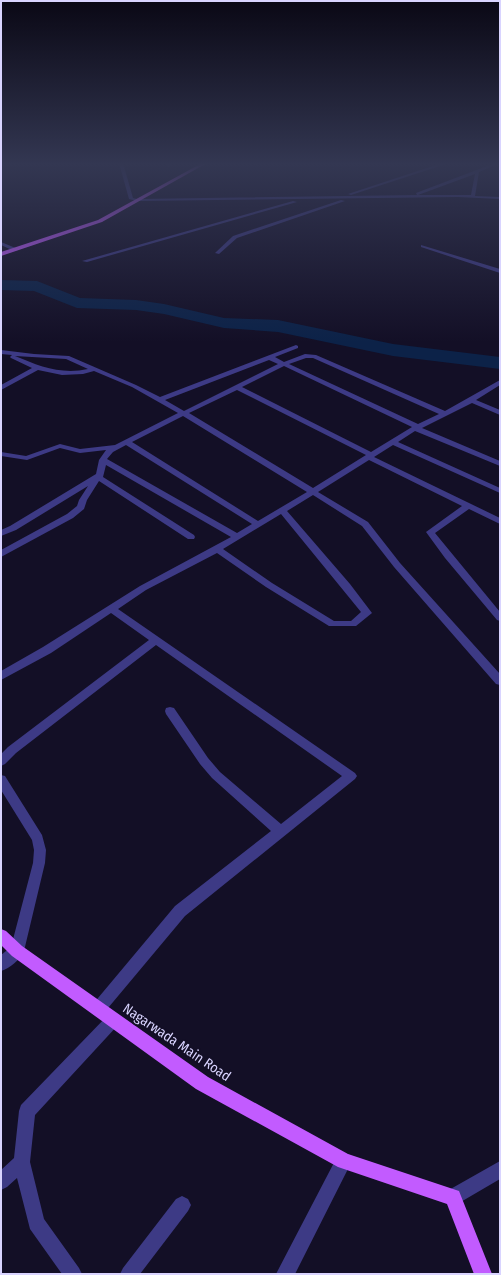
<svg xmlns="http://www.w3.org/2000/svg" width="501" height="1275" font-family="'Fira Sans Condensed',sans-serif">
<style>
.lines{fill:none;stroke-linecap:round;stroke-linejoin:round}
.river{fill:#0c2248;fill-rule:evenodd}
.minor{fill:#3d3a85;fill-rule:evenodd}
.major{fill:#c25bff;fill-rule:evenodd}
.labels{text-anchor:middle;stroke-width:3.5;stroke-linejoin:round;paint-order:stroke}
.near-street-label{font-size:14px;fill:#d9d4ff;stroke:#130f26}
</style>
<rect width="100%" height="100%" fill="#130f26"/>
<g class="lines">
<path class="river" d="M1,280l36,1 43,17 56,2 28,4 60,14 54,2 115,24 107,13v12l-107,-13 -115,-24 -54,-4 -60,-14 -28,-4 -59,-2 -43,-17 -33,-1z"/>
<path class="minor" d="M119,163h4l10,35 4,1 280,-4 -1,-2 79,-30h5l-21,9 -4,24 25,1v2l-42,-2 -321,4 -8,-2zM475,174l-4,21h-54h1z
M165,163h4l2,3 -3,1z
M442,163h7l-98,32 -3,-1z
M341,200l4,1 -108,37 -18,16 -4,-1 18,-17z
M293,201l4,1 -210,60 -5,-1z
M1,242l17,7v1l-4,1 -13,-6z
M421,245l79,24v4l-79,-26z
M296,345l2,1v2l-23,9 9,5 21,-8 11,1 129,56 55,-31v5l-24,15 24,10v5l-28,-12 -50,25 78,33v5l-85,-35 -17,11 102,46v5l-107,-48 -19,12 126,61v6l-31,-15 -34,24 65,79v9l-3,-1 -52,-62 -19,-26 36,-26 -93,-46 -51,32 50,30 32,41 100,111v11l-4,-1 -102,-117 -32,-41 -49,-31 -26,16 63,73 22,29 -16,13h-27l-63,-39 -49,-34 -71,37 -28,19 237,164 2,3 -2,3 -170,137 -82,98 -5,2 -5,-2 -2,-5 2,-5 82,-98 96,-75 -59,-53 -12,-14 -34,-50 -1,-3 1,-3 4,-1 4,1 34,50 12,14 61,52 61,-48 -186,-131 -140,108 -11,11 -4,2v-12l7,-7 141,-107 -38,-27 -60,40 -50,27v-9l42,-24 97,-61 91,-49 -125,-72 -3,12 91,58 1,2 -1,2h-6l-89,-58 -12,19 -3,9 -11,9 -72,39v-7l66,-36 10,-8 2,-6 9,-14 -72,44 -15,6v-6l9,-4 86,-52 3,-14 7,-10 -26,3 -20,-5 -33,12 -26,-4v-4l25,4 34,-12 20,5 35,-4 63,-32 -46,-26 -38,-16 -11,3 -21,1 -24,-5 -37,20v-5l31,-17 -21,-10 -1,-1 2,-2 -11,-1v-4l33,4 35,2 67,29 24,12zM15,356l51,3 22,10c-27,6 -49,-3 -73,-13zM306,358h7l126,56 -21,10 -129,-60zM269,360l9,4 -94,47 -19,-11zM284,366l128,61 -41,25 -129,-65zM237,390l129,65 -53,33 -124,-75zM183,416l124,76 -49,29 -126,-79zM126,445l126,79 -15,9 -130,-74 6,-7zM281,514l80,98 -10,9h-17l-62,-38 -49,-34z
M1,775l4,1 37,59 4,15 -1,13 -21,88c-4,9 -14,17 -23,20v-16l10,-8 22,-84 1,-13 -2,-10 -31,-50z
M113,1013l5,2 2,5 -2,5 -83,90 -5,47 14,57 35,49 3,6h-20l-32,-45 -13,-51 -10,9 -6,3v-20l13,-12 5,-47 2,-6 87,-90z
M344,1153l6,2 2,6 -57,113h-19l62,-119z
M500,1161v18l-41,24 -6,3 -6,-3 -3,-6 3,-6z
M182,1196l6,3 3,6 -3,6 -48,63h-20l3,-6 53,-69z"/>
<path class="major" d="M202,163h5l-105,59 -101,34v-4l97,-32z
M1,929l5,2 16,15 186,131 140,77 111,37 33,83h-18l-27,-70 -109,-37 -142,-78 -184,-133 -11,-11z"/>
</g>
<linearGradient id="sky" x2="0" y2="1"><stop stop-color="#0a0815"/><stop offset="0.48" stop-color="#333752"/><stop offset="1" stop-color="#333752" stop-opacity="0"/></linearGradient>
<rect width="501" height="342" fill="url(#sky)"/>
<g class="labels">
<g class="near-street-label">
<text transform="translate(177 1042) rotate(34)" y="5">Nagarwada Main Road</text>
</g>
</g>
<rect width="501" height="1275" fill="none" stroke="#d9d4ff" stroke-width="4"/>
</svg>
